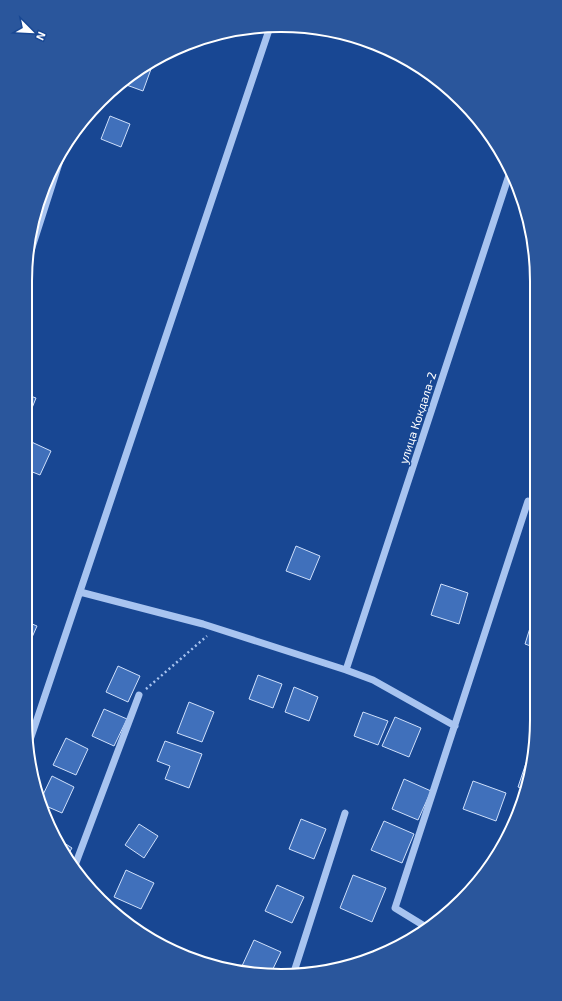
<svg xmlns="http://www.w3.org/2000/svg" width="562" height="1001" font-family="'Exo 2',sans-serif">
<style>
.building{fill:#4070bb;stroke:#cfe0fb}
.lines{fill:none;stroke-linecap:round;stroke-linejoin:round}
.path{stroke:#a8c4f0;stroke-width:2.5;stroke-dasharray:2 3;stroke-linecap:butt}
.minor{stroke:#a8c4f0;stroke-width:7}
.labels{text-anchor:middle;stroke-width:3;stroke-linejoin:round;paint-order:stroke}
.street-label{font-size:12px;fill:#fff;stroke:#184793}
.rim{fill:none;stroke:#fff;stroke-width:2}
</style>
<rect width="100%" height="100%" fill="#184793"/>
<path class="building" d="M147,67l4,2 -8,22 -22,-8 4,-5z
M110,116l20,8 -9,23 -20,-8z
M25,394l11,4 -8,20 -3,-1z
M25,439l26,12 -11,24 -15,-6z
M296,546l24,10 -10,24 -24,-9z
M441,584l27,9 -9,31 -28,-9z
M534,615h2v33l-11,-4z
M25,621l12,5 -11,25 -1,-1z
M118,666l22,10 -12,26 -22,-10z
M258,675l24,9 -9,24 -24,-9z
M294,687l24,10 -9,24 -24,-9z
M189,702l25,10 -12,30 -25,-9z
M104,709l23,10 -13,27 -22,-10z
M363,712l25,9 -10,24 -24,-9z
M395,717l26,11 -12,29 -27,-11z
M66,738l22,11 -12,26 -23,-10z
M165,741l37,13 -13,34 -24,-9 5,-13 -13,-5z
M528,757l4,2 -6,30 -8,-2z
M52,776l22,11 -12,26 -23,-10z
M404,779l27,12 -13,29 -26,-11z
M473,781l33,12 -10,28 -33,-12z
M520,798l4,2 -1,2 -11,26 -2,-1z
M301,819l25,10 -12,30 -25,-10z
M384,821l30,13 -12,29 -31,-13z
M139,824l19,12 -14,22 -19,-13z
M58,839l14,9 -5,8z
M126,870l28,13 -13,26 -27,-12z
M353,875l33,13 -14,34 -32,-14z
M277,885l27,12 -12,26 -27,-12z
M254,940l27,12 -10,21 -18,-2 -11,-5z"/>
<g class="lines">
<path class="path" d="M146,689l61,-53"/>
<path class="minor" d="M26,266l38,-118
M80,592l123,32 143,46 27,10 82,46
M346,670l164,-498
M29,743l240,-713
M74,868l65,-173
M426,927l-31,-19 133,-407
M293,975l52,-162"/>
</g>
<g class="labels">
<g class="street-label">
<text transform="translate(418 418) rotate(-72)" y="4">улица Кокдала-2</text>
</g>
</g>
<path d="M0 0H562V1001H0ZM281 32H281A249 249 0 0 1 530 281V720A249 249 0 0 1 281 969H281A249 249 0 0 1 32 720V281A249 249 0 0 1 281 32Z" fill="#2a569c" fill-rule="evenodd"/>
<path class="rim" d="M281 32H281A249 249 0 0 1 530 281V720A249 249 0 0 1 281 969H281A249 249 0 0 1 32 720V281A249 249 0 0 1 281 32Z"/>
<g transform="translate(32 32) rotate(114)" stroke="#184793" stroke-width="3" paint-order="stroke">
<path d="M0-3L7 15L0 10L-7 15Z" fill="#ffffff"/>
<text y="-6" font-size="11" font-weight="bold" text-anchor="middle" fill="#ffffff">N</text>
</g>
</svg>
